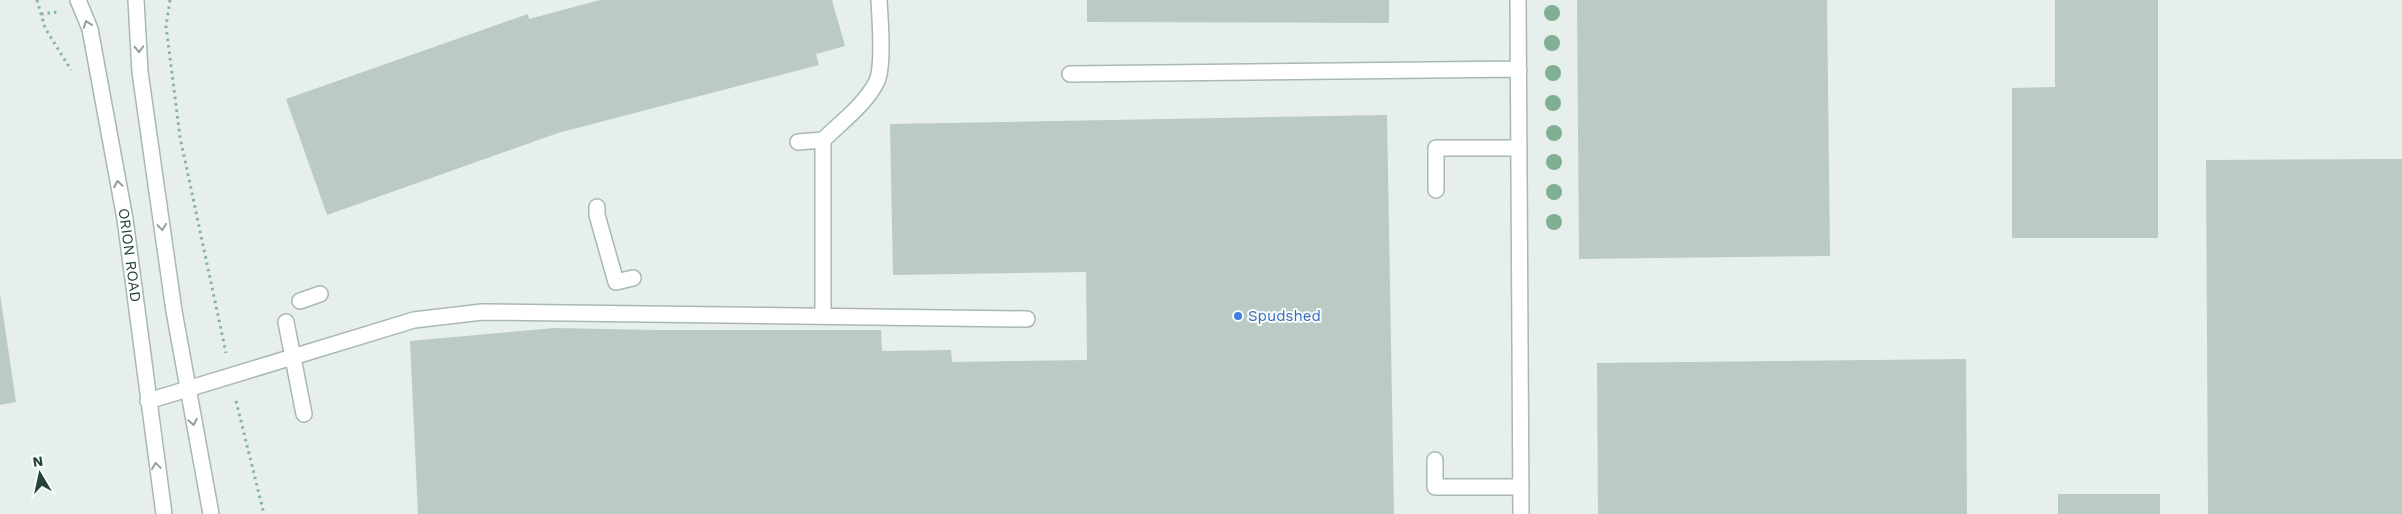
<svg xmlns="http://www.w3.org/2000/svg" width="2402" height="514" font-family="'Work Sans',sans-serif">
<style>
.building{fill:#bbcac4}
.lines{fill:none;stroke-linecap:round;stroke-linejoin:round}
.service-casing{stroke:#a8b8b2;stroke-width:18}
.minor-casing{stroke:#a8b8b2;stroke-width:18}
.path{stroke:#86b3a5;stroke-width:3;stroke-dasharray:2.5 4;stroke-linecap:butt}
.service{stroke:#fff;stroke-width:15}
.minor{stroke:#fff;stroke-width:15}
.tree{fill:#80af93}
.oneway{stroke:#92a09c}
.shop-dot{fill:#3f7fe0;stroke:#f7fbf9;stroke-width:2}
.labels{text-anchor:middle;stroke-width:4;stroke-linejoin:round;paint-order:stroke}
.street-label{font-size:15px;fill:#24423a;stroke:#f7fbf9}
.shop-label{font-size:15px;fill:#366cbe;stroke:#f7fbf9;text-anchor:start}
</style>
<rect width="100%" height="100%" fill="#e6efeb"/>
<path class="building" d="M600,0h232l13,46 -29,8 3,11 -261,68 -231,82 -41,-116 242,-85 1,5z
M1087,0h302v23l-302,-1z
M1577,0h250l3,256 -251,3z
M2055,0h103v238h-146v-150l43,-1z
M1387,115l7,399h-976l-8,-173 144,-13 102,2h225l1,21 69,-1 1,12 135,-2 -1,-88 -193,3 -3,-151z
M2402,159v355h-194l-2,-354z
M0,294l16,108 -16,3z
M1966,359l1,155h-369l-1,-151z
M2058,494h102v20h-102z"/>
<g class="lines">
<defs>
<path id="service" d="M1518,0l3,514
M1070,74l449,-5
M798,142l25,-2
M1436,190v-42h83
M597,207v8l19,67 17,-4
M300,301l20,-7
M823,316v-176c17,-17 43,-36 54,-59 7,-17 3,-61 2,-81
M286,322l18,92
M148,401l266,-81 68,-8 545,7
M1435,460v27h86"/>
<g id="minor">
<path id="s1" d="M78,0l12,29 35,190 39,295"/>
<path d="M136,0l4,72 34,239 37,203"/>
</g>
</defs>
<use href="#service" class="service-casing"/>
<use href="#minor" class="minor-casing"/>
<path class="path" d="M37,0l8,28 26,42
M170,0l-4,26 14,111 46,216
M41,14l17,-2
M236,401l28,113"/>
<use href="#service" class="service"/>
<use href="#minor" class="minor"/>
</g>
<g class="tree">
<circle cx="1552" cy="13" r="8"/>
<circle cx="1552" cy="43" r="8"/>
<circle cx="1553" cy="73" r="8"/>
<circle cx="1553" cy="103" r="8"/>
<circle cx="1554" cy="133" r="8"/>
<circle cx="1554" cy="162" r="8"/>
<circle cx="1554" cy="192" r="8"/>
<circle cx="1554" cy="222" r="8"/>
</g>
<defs><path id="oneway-chevron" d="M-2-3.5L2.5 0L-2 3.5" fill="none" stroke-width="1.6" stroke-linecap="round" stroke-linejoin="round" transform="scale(1.25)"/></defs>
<g class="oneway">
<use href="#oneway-chevron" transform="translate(87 24) rotate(-110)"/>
<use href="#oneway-chevron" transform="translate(139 49) rotate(87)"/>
<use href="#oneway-chevron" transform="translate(118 184) rotate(-100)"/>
<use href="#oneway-chevron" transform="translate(162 227) rotate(82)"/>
<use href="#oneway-chevron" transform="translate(193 422) rotate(80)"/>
<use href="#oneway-chevron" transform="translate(156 466) rotate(-98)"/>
</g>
<circle class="shop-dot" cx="1238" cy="316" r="5"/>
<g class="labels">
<g class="street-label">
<text dy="5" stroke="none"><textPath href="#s1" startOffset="261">ORION ROAD</textPath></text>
</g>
<g class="shop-label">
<text x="1248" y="321">Spudshed</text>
</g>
</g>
<g transform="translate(40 474) rotate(351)" stroke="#f7fbf9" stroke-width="4" paint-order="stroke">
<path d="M0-4L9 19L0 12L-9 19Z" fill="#24423a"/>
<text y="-8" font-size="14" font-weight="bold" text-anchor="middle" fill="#24423a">N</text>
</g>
</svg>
